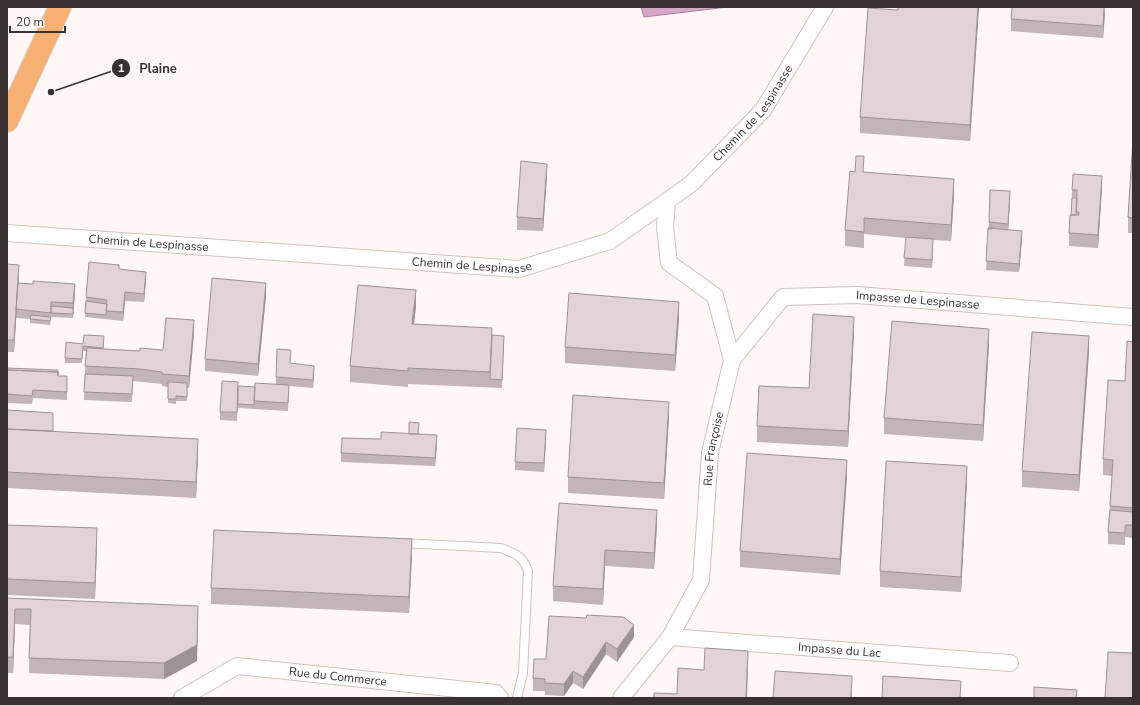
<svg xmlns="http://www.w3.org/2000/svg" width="1140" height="705" font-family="'Nunito Sans',sans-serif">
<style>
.water{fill:#d7a7c9;stroke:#a7849b}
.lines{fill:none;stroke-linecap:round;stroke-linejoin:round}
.lane-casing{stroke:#d2c1be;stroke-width:10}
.street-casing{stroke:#d2c1be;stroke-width:18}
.primary-casing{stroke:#d7d6d6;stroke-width:24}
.lane{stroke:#fff;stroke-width:8}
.street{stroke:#fff;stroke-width:16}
.primary{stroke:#f7b074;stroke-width:22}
.wall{fill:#c2b4b7}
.shaded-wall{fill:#9e9295}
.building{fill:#e2d1d5;stroke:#9e9295}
.labels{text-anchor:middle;stroke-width:3;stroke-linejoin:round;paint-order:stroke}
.street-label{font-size:12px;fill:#383130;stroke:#fff}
.leader{fill:none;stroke:#383130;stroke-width:1.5}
.callout-dot{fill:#383130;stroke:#fff;stroke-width:1.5}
.mark-label{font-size:12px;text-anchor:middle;font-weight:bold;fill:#fff}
.callout-label{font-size:13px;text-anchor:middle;font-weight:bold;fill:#383130;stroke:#fff;stroke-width:3;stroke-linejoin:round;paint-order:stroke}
</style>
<rect width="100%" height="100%" fill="#fef7f6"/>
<path class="water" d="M641,7h87l-84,10z"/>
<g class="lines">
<defs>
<path id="lane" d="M402,543l99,5c15,6 21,7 27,23l-5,102 -6,25"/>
<g id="street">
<path id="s1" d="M7,233l512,36 91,-28 81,-57 72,-74 62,-103"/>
<path id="s2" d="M732,360l51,-63 74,-2 276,22"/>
<path id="s3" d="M670,637l340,26"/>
<path id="s4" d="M182,698l55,-32 259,27 4,5"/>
<path id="s5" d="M621,698l49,-61 31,-57 9,-127 22,-93 -17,-64 -46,-33 -4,-36 2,-25"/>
</g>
<path id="primary" d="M7,121l53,-114"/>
</defs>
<use href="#lane" class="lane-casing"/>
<use href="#street" class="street-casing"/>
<use href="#primary" class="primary-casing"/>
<use href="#lane" class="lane"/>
<use href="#street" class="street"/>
<use href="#primary" class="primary"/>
</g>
<path class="wall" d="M979,7l-9,134 -110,-8v-16l38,-107z
M1105,7l-2,31 -92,-7v-12z
M1133,139v94h-5v-16z
M855,172h9l90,23 -3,46 -18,-1 -1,28 -28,-2 2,-28 -42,-4v14l-19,-2v-16z
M547,176l-4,55 -26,-1v-13z
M1102,188l-4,60 -29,-2v-13l2,-18 1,-25z
M1010,200l-2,30 14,9 -3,33 -33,-2 3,-48z
M7,264l12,13 -1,6 57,10 -2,25 -22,-1v-1l-1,9 -20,-2v-4l-14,-1v-4l-2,38h-7z
M119,269l27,11 -2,22 -19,-1 -2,20 -38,-4 1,-20z
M266,296l-8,80 -53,-5v-12z
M416,306l-2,18 78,11 12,9 -2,44 -94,-4v3l-58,-5v-16z
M679,318l-4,53 -110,-8v-16z
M854,332l-6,115 -91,-5v-16l52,-38z
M194,333l-5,55h-2v13h-11v3l-8,-1v-16l-6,-1v-2l-29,-3 -1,21 -48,-2 2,-49h-3l-1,12h-17v-5l18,-14 21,-3v8l36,2 23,-1z
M1133,342v196l-8,-1v8l-17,-1v-12l4,-56 -9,-1v-16l22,-78z
M989,344l-6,97 -99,-7v-16z
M1089,352l-10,139 -57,-4v-16z
M290,363l24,11 -1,14 -24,-2 -1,25 -50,-3v-7l-1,20 -17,-1v-8l18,-26 17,1 21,-3v-7z
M7,368l51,8h9v24l-34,-2 -1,6 -25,-1z
M7,410l46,21 145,23 -2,44 -189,-10z
M669,417l-5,82 -96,-6v-16z
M418,434l19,10 -2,22 -94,-4v-9l40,-14z
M546,438l-2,34 -29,-2v-8z
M847,476l-7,99 -100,-8v-16z
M967,482l-6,110 -81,-5v-16z
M559,503l98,23 -3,43 -49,-3 -2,39 -50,-4v-15z
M7,525l90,19 -2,55 -88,-4z
M412,555l-3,58 -198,-9v-16z
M7,598l191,24 -1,39 -33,18 -135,-6 1,-48 -15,-1 -2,49h-6z
M549,616l85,21 -17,25 -11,-8 -23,35 -10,-6 -9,13 -19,-1v-4h-12v-13l13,-19z"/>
<path class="shaded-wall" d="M978,7h1l-9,134v-16z
M1104,7l1,8 -2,23v-12z
M547,164v12l-4,55v-12z
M1102,176v12l-4,60v-13z
M954,179v16l-3,46v-16z
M1010,191v9l-2,33v-9z
M1022,231v8l-3,33v-8z
M933,239v9l-1,20v-8z
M19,265v12l-5,75v-12z
M146,272v8l-2,22v-8z
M266,283v13l-8,80v-12z
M75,284v9l-2,25v-15z
M416,290v16l-4,34v-16z
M125,292v9l-2,20v-9z
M679,302v16l-4,53v-16z
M854,317v15l-6,115v-16z
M194,320v13l-5,55v-12z
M989,329v15l-6,97v-16z
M1089,336v16l-10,139v-16z
M314,366v8l-1,14v-8z
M669,402v15l-5,82v-16z
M546,430v8l-2,34v-9z
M437,435v9l-2,22v-8z
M198,439v15l-2,44v-16z
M847,460v16l-7,99v-16z
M967,466v16l-6,110v-15z
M657,510v16l-3,43v-16z
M97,528v16l-2,55v-16z
M412,539v16l-3,58v-16z
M605,550v16l-2,39v-16z
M198,606l-1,55 -33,18v-16z
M15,609v15l-2,49v-16z
M634,625v12l-17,25v-13z
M606,642v12l-23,35v-12z
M748,651v16l-1,31h-1z
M573,671v12l-9,13v-12z
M852,676v22h-1z"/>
<path class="building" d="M898,7h80l-8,118 -110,-8 8,-109 30,2z
M1012,7h92l-1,19 -92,-7z
M1133,139v79l-5,-1z
M856,156h8l-1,16 91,7 -3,46 -87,-7v14l-19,-2 5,-59 5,1z
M521,161l26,3 -4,55 -26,-2z
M1073,174l29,2 -4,59 -29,-2 1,-18h9v-3h-3l1,-22h-5z
M990,190l20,1 -2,33 -19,-2z
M1072,198h5l-1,17h-5z
M989,227h3v2h-4z
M988,228l34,3 -3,33 -33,-3z
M906,237l27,2 -1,21 -28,-2z
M89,262l30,3v4l27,3 -2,22 -19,-2 -2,20 -17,-1 1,-11 -21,-3z
M7,264l12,1 -5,75h-7z
M212,278l54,5 -8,81 -53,-5z
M33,281l42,3 -2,19 -22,-1v11l-35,-4 2,-26 15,1z
M358,285l58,5 -4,34 80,4 -2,44 -82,-4v3l-58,-5z
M569,293l110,9 -4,53 -110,-8z
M86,301l21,3 -1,11 -21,-2z
M51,306l22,2v6l-22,-1z
M813,314l41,3 -6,114 -91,-5 2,-40 50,2z
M31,315l20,2 -1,4 -20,-2z
M166,318l28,2 -5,56 -27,-2v-2l-22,-3 -55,-3 2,-18 53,3v-3l23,2z
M892,321l97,8 -6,96 -99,-7z
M1032,332l57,4 -10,139 -57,-4z
M84,335l20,1 -1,12 -20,-2 -1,13 -17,-1 1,-16 17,2z
M492,335l12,1 -2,44 -12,-1z
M1127,341l6,1v166l-23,-2 3,-46 -10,-1 5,-79 17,1z
M277,349l14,1 -1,13 24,3 -1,14 -37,-3z
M7,368l51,2v6v-4l-51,-2z
M7,370l51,2v4h9v16l-34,-2 -1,6 -25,-2z
M85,374l48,2 -1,18 -48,-2z
M222,381l16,1 -1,30h-17z
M168,382l19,1v14l-11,-1v3h-8z
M255,383l34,2 -1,18 -34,-2z
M238,386l17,1 -1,18 -16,-1z
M573,395l96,7 -5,81 -96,-6z
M7,410l46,3v18l-46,-2z
M409,422l10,1 -1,11h-9z
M517,428l29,2 -2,33 -29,-1z
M7,429l191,10 -2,43 -189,-10z
M381,432l56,3 -2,23 -94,-5 1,-15 39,1z
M747,453l100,7 -7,99 -100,-8z
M886,461l81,5 -6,111 -81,-6z
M559,503l98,7 -3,43 -49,-3 -2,39 -50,-3z
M1110,510l23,2v13h-8v8l-17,-1z
M7,525l90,3 -2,55 -88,-4z
M214,530l198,9 -3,58 -198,-9z
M7,598l191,8 -1,39 -33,18 -135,-5 2,-49h-16l-2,48h-6z
M587,615l36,2 11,8 -17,24 -11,-7 -23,35 -10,-6 -9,13 -19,-1v-4l-12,-1 1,-19h12l3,-43 37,2z
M705,648l43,3 -2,47h-92v-5l23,1 1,-26 26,2z
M1108,652l25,1v45h-28z
M775,671l77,5 -1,22h-78z
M883,676l78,5 -1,17h-78z
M1034,687l43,3 -1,8h-42z"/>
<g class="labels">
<g class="street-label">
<text dy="4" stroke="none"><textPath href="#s1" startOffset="802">Chemin de Lespinasse</textPath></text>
<text dy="4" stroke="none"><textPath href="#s1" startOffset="142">Chemin de Lespinasse</textPath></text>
<text dy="4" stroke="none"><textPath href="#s1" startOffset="466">Chemin de Lespinasse</textPath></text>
<text dy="4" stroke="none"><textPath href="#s2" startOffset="216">Impasse de Lespinasse</textPath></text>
<text dy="4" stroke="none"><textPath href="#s5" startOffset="275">Rue Françoise</textPath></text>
<text dy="4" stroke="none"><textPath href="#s3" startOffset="170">Impasse du Lac</textPath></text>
<text dy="4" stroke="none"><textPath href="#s4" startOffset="165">Rue du Commerce</textPath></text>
</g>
</g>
<path class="leader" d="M51 92L121 68"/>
<g class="callout-dot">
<circle cx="51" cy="92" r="4"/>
<circle cx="121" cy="68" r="10"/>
</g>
<g class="mark-label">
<text x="121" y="72">1</text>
</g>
<g class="callout-label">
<text x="158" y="73">Plaine</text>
</g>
<rect width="1140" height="705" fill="none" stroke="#383130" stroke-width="16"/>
<path d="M10 26v6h55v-6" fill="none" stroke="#383130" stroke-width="2"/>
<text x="16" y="26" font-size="12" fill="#383130" stroke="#ffffff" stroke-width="3" paint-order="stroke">20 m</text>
</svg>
